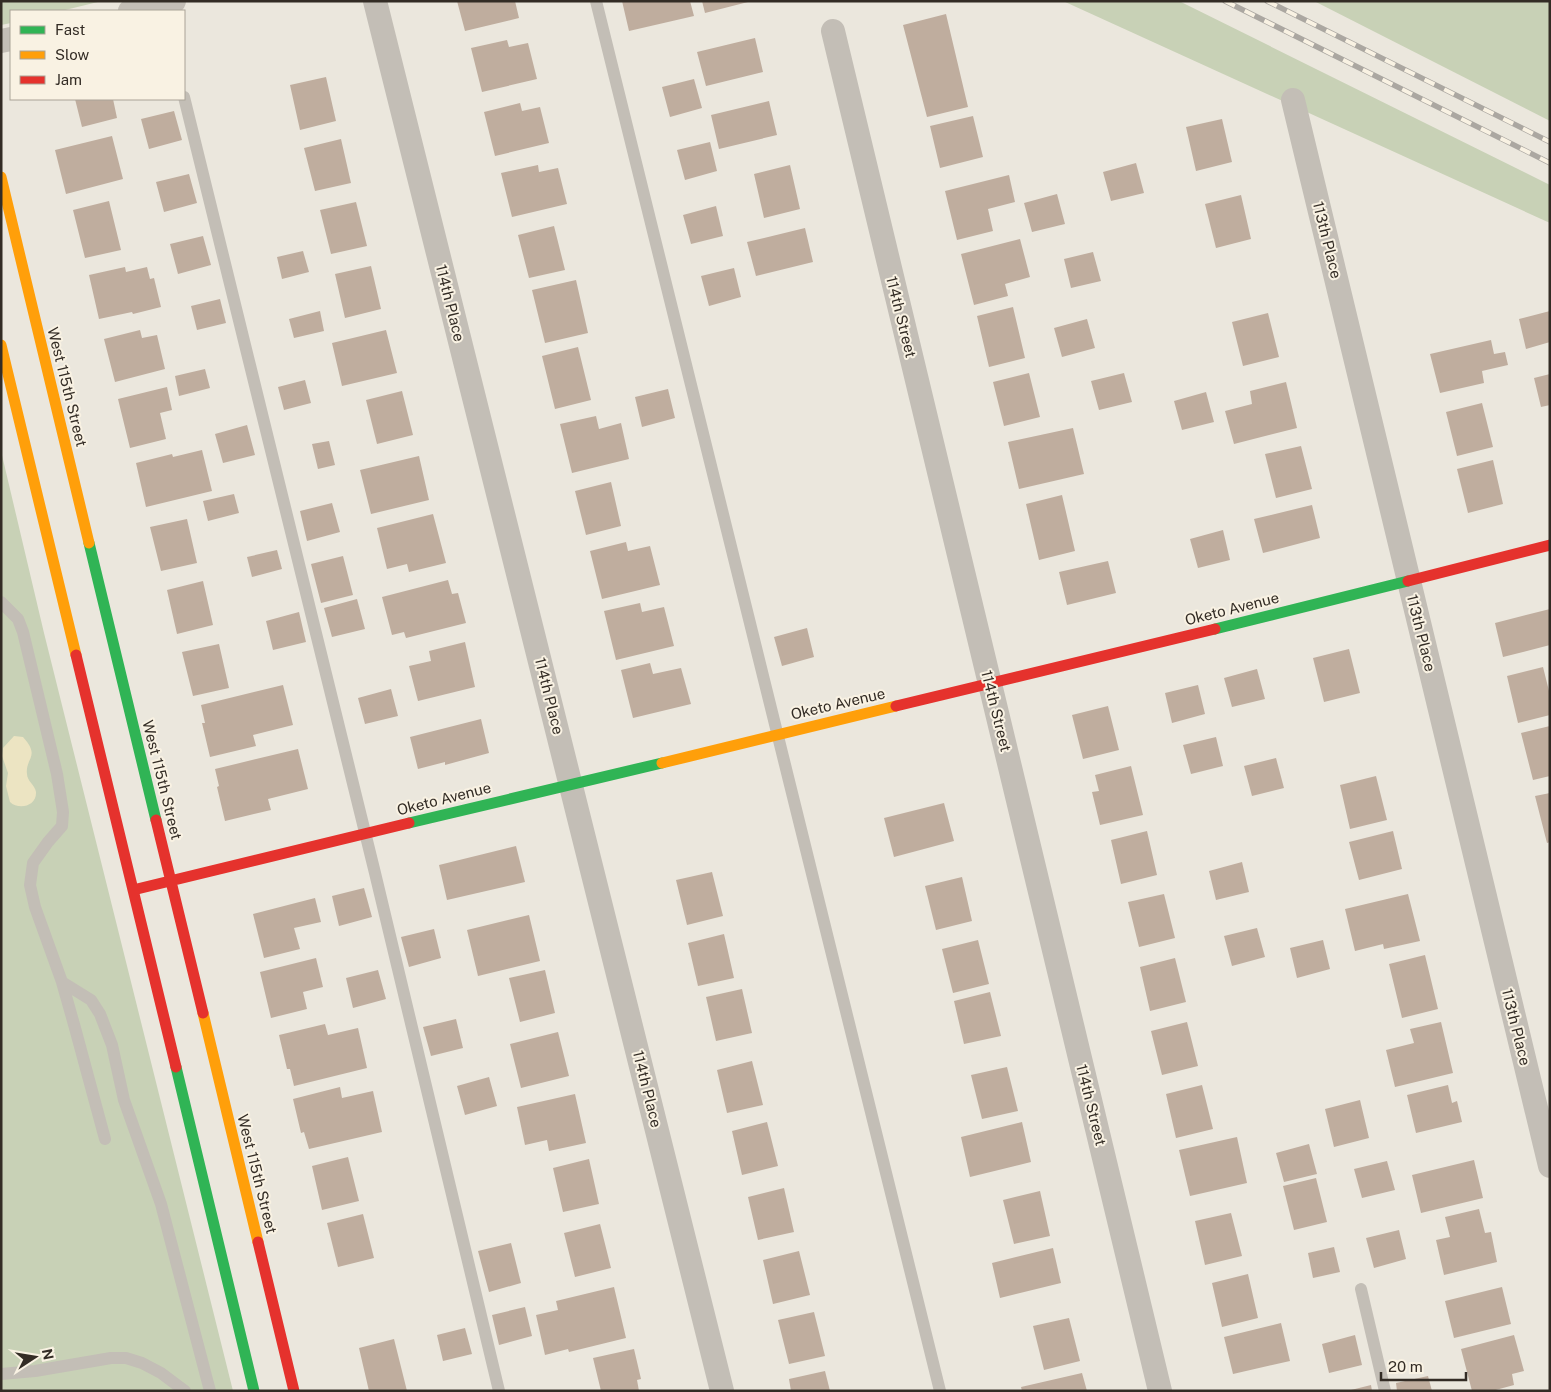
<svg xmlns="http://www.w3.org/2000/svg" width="1551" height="1392" font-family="'Public Sans',sans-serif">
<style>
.green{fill:#c8d1b6}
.sand{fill:#ece4c2}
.building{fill:#bfad9e}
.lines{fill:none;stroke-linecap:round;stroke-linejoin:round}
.lane{stroke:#c3beb6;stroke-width:12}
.street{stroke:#c3beb6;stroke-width:24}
.fast{stroke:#30b455;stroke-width:11}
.slow{stroke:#ff9f0a;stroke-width:11}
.jam{stroke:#e5322d;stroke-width:11}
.rail-casing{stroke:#aba7a1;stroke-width:5.5}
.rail{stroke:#f9f2e3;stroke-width:4;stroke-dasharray:11;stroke-linecap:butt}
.labels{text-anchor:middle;stroke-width:4;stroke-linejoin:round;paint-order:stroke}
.street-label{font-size:15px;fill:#332c25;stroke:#f9f2e3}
</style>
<rect width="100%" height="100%" fill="#ebe7dd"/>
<path class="green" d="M1,1h101l-41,10h-50v12l-10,2z
M1063,1h116l371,184v38z
M1314,1h236v120z
M1,451l43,182 189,758h-232z"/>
<path class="sand" d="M14,736l9,1c18,20 2,21 4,37 0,7 8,11 9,18 1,15 -18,18 -26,10l-4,-16 2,-13 -6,-17 1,-8z"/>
<path class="building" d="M457,1h58l4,17 -54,13z
M622,1h68l4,15 -65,15z
M702,1h46v1l-43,11z
M946,14l22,93 -41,10 -24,-92z
M755,38l8,34 -57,14 -9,-34z
M507,40l2,7 19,-4 9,36 -55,13 -11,-44z
M326,77l10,44 -36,9 -10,-45z
M694,79l8,29 -32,9 -8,-30z
M75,99h38l4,19 -35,9z
M769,101l8,34 -58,14 -8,-34z
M520,103l2,8 18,-4 9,36 -54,13 -11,-44z
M174,111l8,29 -33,9 -8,-30z
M973,116l10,41 -43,11 -10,-42z
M1222,119l10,43 -36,9 -10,-44z
M112,136l11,43 -57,15 -11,-44z
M341,139l10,44 -36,8 -11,-43z
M710,142l7,29 -32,9 -8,-30z
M1136,163l8,30 -33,8 -8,-29z
M538,165l1,7 19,-4 9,36 -55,13 -11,-44z
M790,165l10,44 -36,9 -10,-44z
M189,174l8,29 -33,9 -8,-30z
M1009,175l6,27 -27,7 5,22 -36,9 -12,-49z
M1057,194l8,30 -33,8 -8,-29z
M1241,195l10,44 -35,9 -11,-44z
M109,201l12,49 -36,8 -12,-48z
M356,202l11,44 -36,8 -11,-44z
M716,206l7,30 -32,8 -8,-29z
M554,226l11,44 -36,8 -11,-43z
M805,228l8,34 -57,14 -9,-34z
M203,236l8,29 -33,9 -8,-30z
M1020,239l10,38 -25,7 3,12 -34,9 -13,-51z
M303,251l6,21 -27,7 -5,-22z
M1093,252l8,29 -30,7 -7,-29z
M371,266l10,43 -36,9 -10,-44z
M125,267l1,5 21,-5 3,12 4,-1 7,29 -28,7 -1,-2 -33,7 -10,-44z
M734,268l7,29 -32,9 -8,-30z
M576,280l12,53 -43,10 -13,-53z
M220,299l6,24 -29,7 -6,-24z
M1013,307l12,51 -36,9 -12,-51z
M320,311l4,20 -30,7 -5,-19z
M1550,311v31l-24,7 -7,-30z
M1268,313l11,44 -36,9 -11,-44z
M1087,319l8,29 -33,9 -8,-29z
M140,330l2,8 15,-3 8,34 -50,13 -11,-43z
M386,330l11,43 -55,13 -10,-43z
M1491,340l3,14 11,-2 3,13 -26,6 2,12 -44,10 -10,-39z
M578,347l13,53 -36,9 -13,-53z
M205,369l5,19 -31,8 -4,-20z
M1029,373l11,44 -36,9 -11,-44z
M1124,373l8,29 -33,8 -8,-29z
M1550,374v31l-9,2 -7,-29z
M305,380l6,23 -27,7 -6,-23z
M1286,382l11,46 -63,16 -9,-33 27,-7 -2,-13z
M167,387l5,23 -12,3 6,26 -36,9 -12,-49z
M668,389l7,29 -33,9 -7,-30z
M402,391l11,44 -36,9 -11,-44z
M1206,392l8,30 -32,8 -8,-29z
M1482,403l11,44 -36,9 -11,-44z
M596,416l3,13 22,-6 8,36 -57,14 -12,-49z
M247,425l8,30 -32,8 -8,-29z
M1073,428l11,46 -65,15 -11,-47z
M329,441l6,24 -17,4 -6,-25z
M1301,446l11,43 -36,9 -11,-44z
M202,450l10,41 -66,16 -10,-44 36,-9 1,3z
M419,456l10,44 -58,14 -11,-44z
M1493,460l10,44 -35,9 -11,-44z
M611,482l10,44 -35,9 -11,-44z
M234,494l5,19 -31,8 -5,-20z
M1062,495l13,56 -36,9 -13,-56z
M332,503l8,29 -33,9 -7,-30z
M1312,505l8,33 -57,15 -9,-34z
M433,514l13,49 -37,9 -2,-8 -20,5 -10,-41z
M187,519l10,44 -36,8 -11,-44z
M1223,530l7,30 -32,8 -8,-29z
M626,542l2,9 22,-5 10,39 -58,14 -12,-48z
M277,550l5,19 -30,8 -5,-20z
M343,556l10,39 -32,8 -10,-39z
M1108,561l8,32 -49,12 -8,-33z
M448,580l4,14 6,-1 8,30 -60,15 -2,-6 -12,3 -10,-38z
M203,581l10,44 -36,9 -10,-44z
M357,599l8,30 -33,8 -8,-29z
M640,603l2,9 22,-5 10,39 -58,14 -12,-49z
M1550,609v36l-47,12 -8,-34z
M299,612l7,30 -33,8 -7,-29z
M807,628l7,29 -32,9 -8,-29z
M465,642l10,45 -57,14 -9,-35 22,-5 -2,-10z
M219,644l10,44 -36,8 -11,-44z
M1349,649l11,44 -36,9 -11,-44z
M650,663l3,11 28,-6 10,36 -58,14 -12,-48z
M1543,667l7,28v20l-32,8 -11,-47z
M1257,669l8,30 -33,8 -8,-29z
M283,685l10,40 -40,10 3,11 -46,11 -8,-34h3l-4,-18z
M1198,685l7,29 -33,9 -7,-30z
M391,689l7,27 -33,8 -7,-26z
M1108,706l11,44 -36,9 -11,-44z
M481,719l8,34 -44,12v-3l-27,7 -8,-32z
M1550,726v50l-17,4 -12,-47z
M1216,737l7,29 -32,8 -8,-29z
M298,749l10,40 -40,10 3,11 -46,11 -8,-34 2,-1 -4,-17z
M1276,758l8,30 -32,8 -8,-30z
M1131,766l12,49 -43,10 -8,-33 7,-1 -4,-16z
M1376,776l11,44 -37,9 -10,-44z
M1550,793v49l-3,1 -12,-47z
M944,803l10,38 -60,16 -10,-39z
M1147,831l10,44 -36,9 -10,-44z
M1393,831l9,38 -43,11 -10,-38z
M516,846l9,36 -78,18 -8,-35z
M1242,862l7,30 -33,8 -7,-29z
M712,872l11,44 -36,9 -11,-45z
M962,877l10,44 -36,9 -11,-44z
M364,888l8,29 -33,9 -7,-30z
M1164,894l11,44 -36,9 -11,-45z
M1408,894l12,47 -36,8 -1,-5 -28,7 -10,-42z
M315,898l6,24 -27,6 6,21 -36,9 -11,-44z
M529,915l11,46 -62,15 -11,-46z
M1257,928l8,29 -33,9 -8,-30z
M434,929l7,29 -32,9 -8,-30z
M724,934l10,44 -36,8 -10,-43z
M978,940l11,44 -36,9 -11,-44z
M1323,940l7,29 -33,9 -7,-30z
M1425,955l13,54 -36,9 -13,-54z
M316,958l7,29 -20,5 4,17 -36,9 -11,-46z
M1175,958l11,44 -36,9 -10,-44z
M378,970l8,29 -33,9 -7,-30z
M545,970l10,43 -35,9 -11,-44z
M742,989l10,44 -36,8 -10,-44z
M990,992l11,44 -37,8 -10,-43z
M456,1019l7,29 -32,8 -8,-29z
M1187,1022l11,44 -36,9 -11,-44z
M1441,1022l12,51 -58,14 -9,-37 28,-7 -4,-14z
M325,1024l3,11 30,-7 9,40 -73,18 -4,-17h-3l-8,-34z
M558,1032l11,44 -48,12 -11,-44z
M752,1061l11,44 -36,8 -10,-43z
M1007,1067l11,44 -36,8 -11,-44z
M489,1077l8,29 -32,9 -8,-29z
M1202,1085l11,44 -37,9 -10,-44z
M1448,1085l4,18 5,-2 5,21 -46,11 -9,-38z
M340,1087l2,11 31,-7 9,41 -73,17 -5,-17 -3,1 -8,-34z
M575,1094l11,49 -37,8 -2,-11 -22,5 -8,-38z
M1360,1100l9,38 -35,9 -9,-38z
M767,1122l11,44 -36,9 -10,-44z
M1022,1122l9,40 -61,15 -9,-40z
M1237,1137l10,46 -57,13 -11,-46z
M1309,1144l8,30 -33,8 -8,-29z
M348,1157l11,44 -37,9 -10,-44z
M589,1159l10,45 -36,8 -10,-44z
M1474,1160l9,38 -62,15 -9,-38z
M1387,1161l8,29 -33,8 -8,-29z
M1316,1178l11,44 -33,8 -11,-44z
M784,1188l10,44 -36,8 -10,-43z
M1040,1191l10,45 -36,8 -11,-44z
M1479,1209l6,24 6,-1 6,30 -53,13 -8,-35 14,-3 -5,-20z
M1231,1213l11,43 -37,9 -10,-44z
M363,1214l11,44 -36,9 -11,-44z
M600,1224l11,44 -36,9 -11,-44z
M1399,1230l7,29 -32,9 -8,-30z
M511,1243l10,40 -32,9 -11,-41z
M1334,1247l6,25 -27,6 -5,-25z
M1053,1248l8,35 -61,15 -8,-35z
M799,1251l11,44 -37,9 -10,-44z
M1248,1274l10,44 -36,9 -10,-44z
M614,1287l12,51 -57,14 -1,-3 -23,6 -9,-40 22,-5 -2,-9z
M1502,1287l9,37 -57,14 -9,-37z
M525,1307l7,29 -33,9 -7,-30z
M814,1312l11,44 -36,8 -11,-44z
M1069,1318l11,43 -36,9 -11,-44z
M1281,1323l9,38 -57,13 -9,-37z
M465,1328l7,26 -29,7 -6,-26z
M1355,1335l7,30 -33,8 -7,-29z
M1514,1335l10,36 -12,3 2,11 -22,6h-20l-11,-42z
M394,1339l13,52h-38l-10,-43z
M634,1349l7,30 -4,1 2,11h-38l-8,-33z
M825,1371l5,20h-39l-2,-12z
M1082,1373l5,18h-65l-1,-4z
M1428,1376l4,15h-35l-1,-8z
M1371,1385l1,6h-21v-1z"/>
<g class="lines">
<path class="lane" d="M596,1l344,1390
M184,97l191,776 124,518
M1,602l17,17 5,13 34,142 6,38 -1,14 -14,16 -15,21 -3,22 5,22 27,75 13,46 30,111
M62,982l29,18 9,14 12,31 12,55 37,104 49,187
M1361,1289l24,102
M1,1374l34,-3 76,-13h15l16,5 19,10 24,18"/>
<path class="street" d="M375,1l347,1390
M130,11l44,-10
M833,31l327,1360
M1,41l10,-2
M1293,100l257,1066"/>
<path class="fast" d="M89,543l67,277
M1215,629l193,-48
M409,823l253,-60
M176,1067l78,324"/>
<path class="slow" d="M1,177l88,366
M1,345l75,310
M662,763l234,-57
M203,1013l55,229"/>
<path class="jam" d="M1408,581l142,-36
M76,655l100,412
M896,706l319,-77
M156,820l47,193
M133,890l276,-67
M258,1242l36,149"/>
<defs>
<path id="rail" d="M1225,1l325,162
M1267,1l283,141"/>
</defs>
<use href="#rail" class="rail-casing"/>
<use href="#rail" class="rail"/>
</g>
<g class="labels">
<g class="street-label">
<text transform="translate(1327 240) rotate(76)" y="5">113th Place</text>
<text transform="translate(450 303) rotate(76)" y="5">114th Place</text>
<text transform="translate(901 317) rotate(76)" y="5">114th Street</text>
<text transform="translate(67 387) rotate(76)" y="5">West 115th Street</text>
<text transform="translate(1232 609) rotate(-14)" y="5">Oketo Avenue</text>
<text transform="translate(1421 633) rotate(76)" y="5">113th Place</text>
<text transform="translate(549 696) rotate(76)" y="5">114th Place</text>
<text transform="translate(838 704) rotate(-13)" y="5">Oketo Avenue</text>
<text transform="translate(996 711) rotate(76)" y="5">114th Street</text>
<text transform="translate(162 780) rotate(76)" y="5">West 115th Street</text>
<text transform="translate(444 799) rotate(-14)" y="5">Oketo Avenue</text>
<text transform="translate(1516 1027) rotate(76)" y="5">113th Place</text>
<text transform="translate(647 1089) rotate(76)" y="5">114th Place</text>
<text transform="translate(1091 1105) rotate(76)" y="5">114th Street</text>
<text transform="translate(257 1174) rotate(76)" y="5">West 115th Street</text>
</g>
</g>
<rect width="1551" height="1392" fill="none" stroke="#332c25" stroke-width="5"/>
<rect x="10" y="10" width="175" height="90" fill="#f9f2e3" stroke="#aaa397"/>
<rect x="20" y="26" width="25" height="8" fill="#30b455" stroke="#aaa397"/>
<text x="55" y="35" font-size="15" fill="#332c25">Fast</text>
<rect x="20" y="51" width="25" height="8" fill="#ff9f0a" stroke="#aaa397"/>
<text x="55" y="60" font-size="15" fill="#332c25">Slow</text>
<rect x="20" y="76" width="25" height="8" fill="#e5322d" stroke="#aaa397"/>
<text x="55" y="85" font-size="15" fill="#332c25">Jam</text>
<g transform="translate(35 1357) rotate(78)" stroke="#f9f2e3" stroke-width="4" paint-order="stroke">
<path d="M0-4L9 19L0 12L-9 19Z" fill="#332c25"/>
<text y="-8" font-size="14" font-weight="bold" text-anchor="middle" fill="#332c25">N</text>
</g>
<path d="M1381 1372v8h85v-8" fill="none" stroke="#332c25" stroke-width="2.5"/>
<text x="1388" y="1372" font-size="15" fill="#332c25" stroke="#f9f2e3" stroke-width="4" paint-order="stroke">20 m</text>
</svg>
